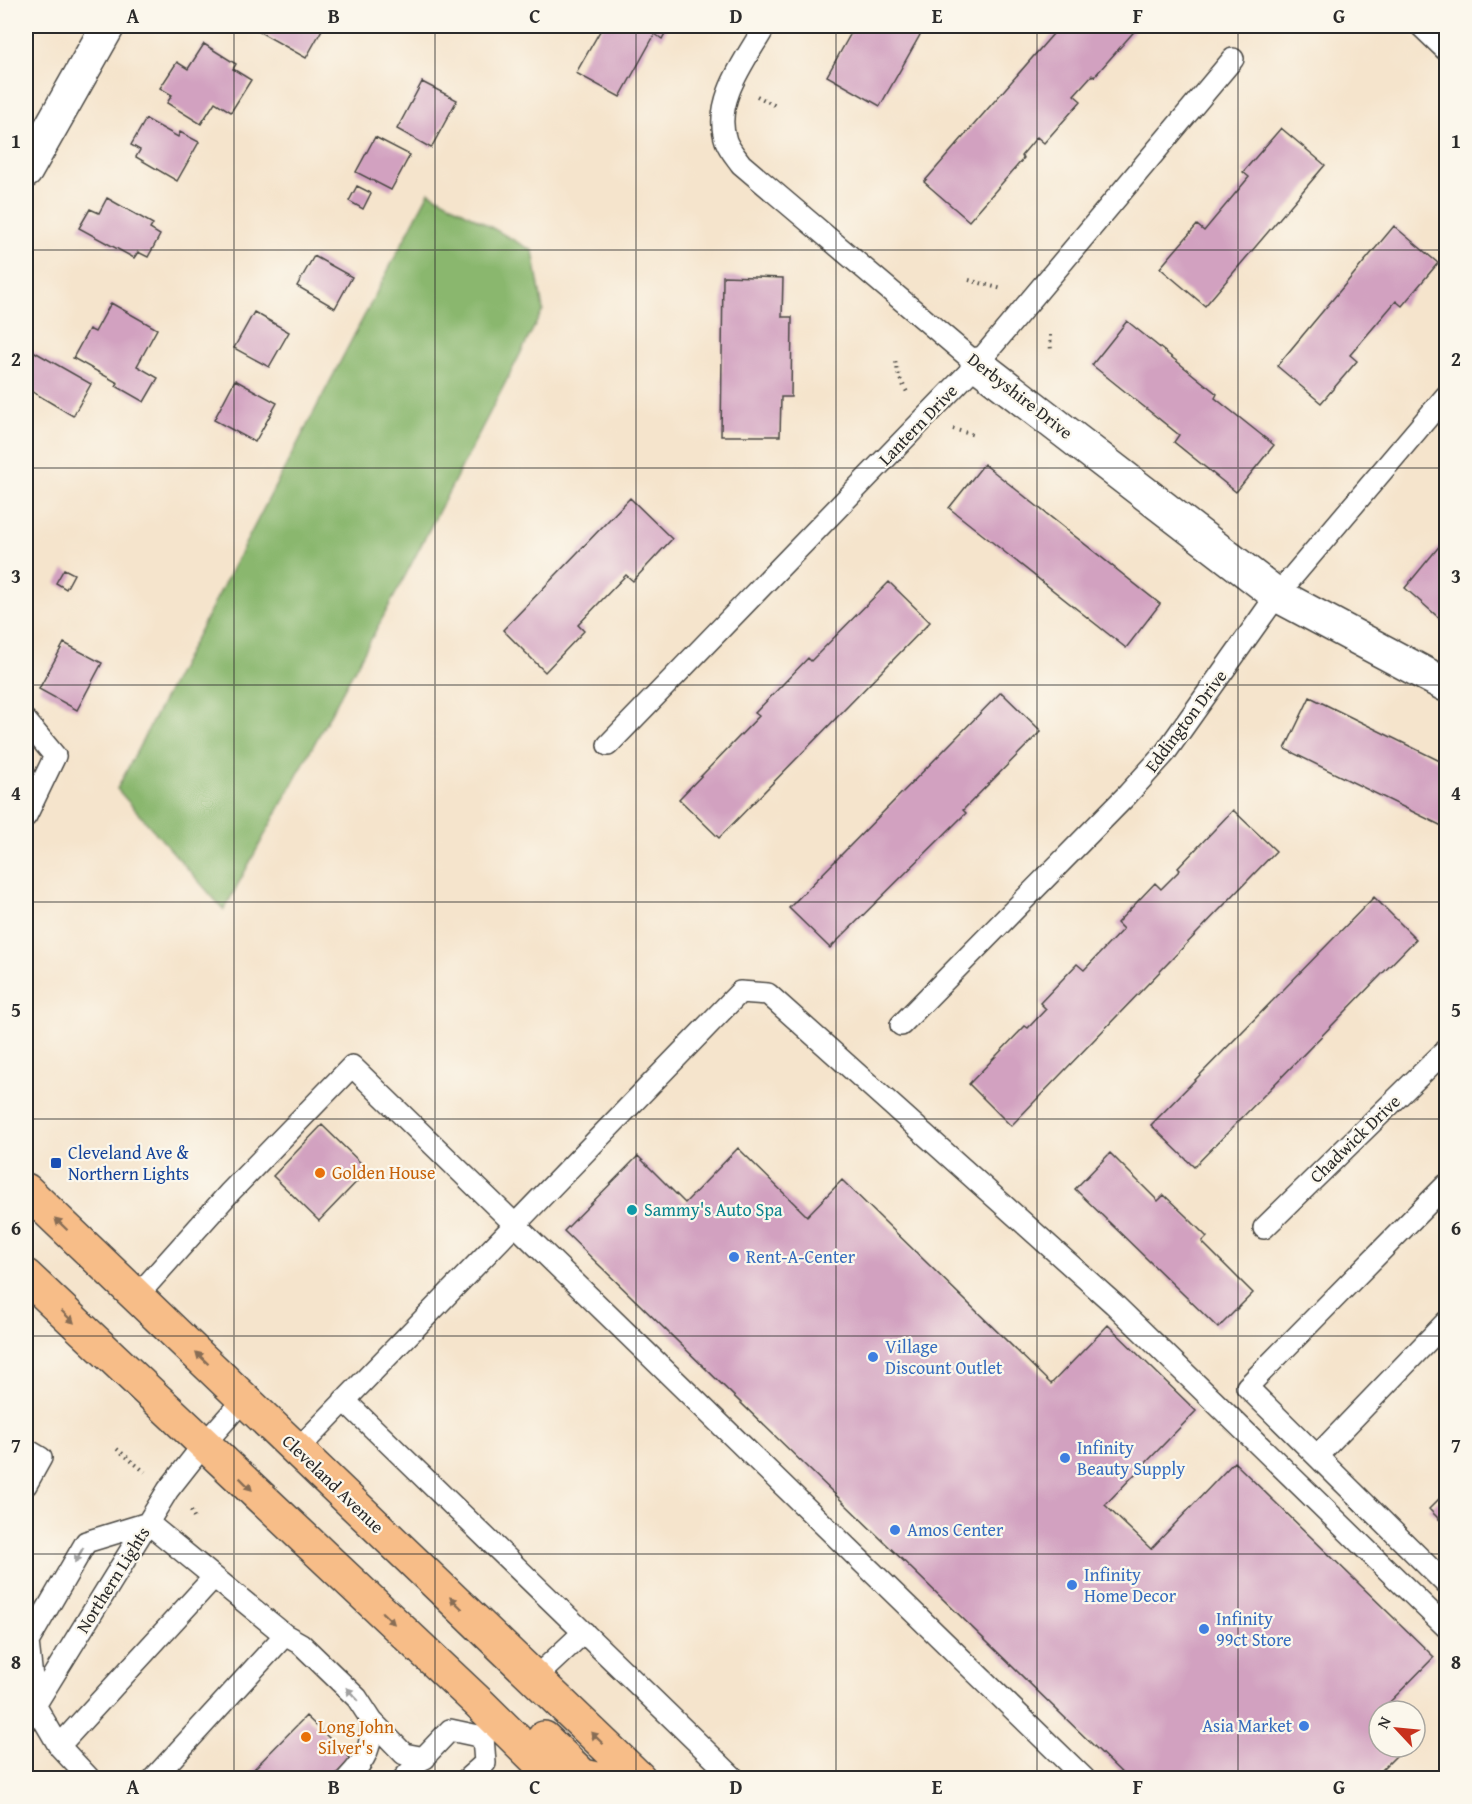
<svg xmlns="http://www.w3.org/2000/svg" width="1472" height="1804" font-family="'Gentium Book Plus',serif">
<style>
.forest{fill:#8ab76e;stroke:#5a714c;stroke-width:1.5}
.building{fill:#d2a1c0}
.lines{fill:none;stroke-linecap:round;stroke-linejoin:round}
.service-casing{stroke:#494743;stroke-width:24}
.minor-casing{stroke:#494743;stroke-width:36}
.primary-casing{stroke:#494743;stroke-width:36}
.path{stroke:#494743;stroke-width:4;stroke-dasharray:1.5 4.5;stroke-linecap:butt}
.service{stroke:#fff;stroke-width:21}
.minor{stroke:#fff;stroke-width:33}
.primary{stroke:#f7bd88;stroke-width:33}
.oneway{fill:#876d55}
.oneway2{fill:#a0a0a0}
.grid{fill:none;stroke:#2b2b2b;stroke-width:1.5;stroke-opacity:0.55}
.transit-dot{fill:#1a4fb4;stroke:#fbf7ec;stroke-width:2}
.food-dot{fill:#e8710a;stroke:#fbf7ec;stroke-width:2}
.culture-dot{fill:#0f9aa8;stroke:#fbf7ec;stroke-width:2}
.shop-dot{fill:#3f7fe0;stroke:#fbf7ec;stroke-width:2}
.labels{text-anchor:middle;stroke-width:4.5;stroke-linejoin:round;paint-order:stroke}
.street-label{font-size:18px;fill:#2b2b2b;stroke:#fbf7ec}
.transit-label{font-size:18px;fill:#164399;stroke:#fbf7ec;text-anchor:start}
.food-label{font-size:18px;fill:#c56008;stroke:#fbf7ec;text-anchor:start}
.culture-label{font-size:18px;fill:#0d838f;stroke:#fbf7ec;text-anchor:start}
.shop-label{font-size:18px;fill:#366cbe;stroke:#fbf7ec;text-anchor:start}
.neatline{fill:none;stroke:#2b2b2b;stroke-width:2}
.grid-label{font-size:20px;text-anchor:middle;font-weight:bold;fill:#2b2b2b}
</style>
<rect width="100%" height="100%" fill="#fbf7ec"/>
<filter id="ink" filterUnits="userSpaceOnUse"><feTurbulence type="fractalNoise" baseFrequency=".0167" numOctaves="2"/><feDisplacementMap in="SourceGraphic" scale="12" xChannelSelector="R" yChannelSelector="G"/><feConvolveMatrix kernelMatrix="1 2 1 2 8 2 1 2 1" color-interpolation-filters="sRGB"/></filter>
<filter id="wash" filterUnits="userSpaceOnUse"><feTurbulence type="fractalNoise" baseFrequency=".008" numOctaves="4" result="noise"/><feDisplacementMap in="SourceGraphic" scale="24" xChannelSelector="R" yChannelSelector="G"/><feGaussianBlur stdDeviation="1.35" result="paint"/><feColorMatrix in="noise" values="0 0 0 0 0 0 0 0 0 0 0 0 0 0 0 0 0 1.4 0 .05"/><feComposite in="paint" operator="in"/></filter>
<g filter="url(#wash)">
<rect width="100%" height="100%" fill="#f5e4cc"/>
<path class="forest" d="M429,192l104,59 10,59 -141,272 -178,328 -107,-121z"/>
<g id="blocks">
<path class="building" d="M249,26h75l-18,32z
M603,26h66l-7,13 -7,-5 -35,63 -44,-24z
M855,26h70l-45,80 -53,-30z
M1060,26h79l-45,51 -2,-2 -18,20 7,6 -37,42 -7,-6 -16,19 3,2 -55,63 -45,-39z
M204,44l32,20 -3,5 18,11 -20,32 -16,-10 -14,22 -34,-21 5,-8 -12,-7 17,-26 11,7z
M422,82l35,18 -26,48 -34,-19z
M146,119l32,18 2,-5 19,10 -22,39 -41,-24 4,-7 -9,-5z
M1281,128l44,37 -120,141 -45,-38 37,-43 7,6 45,-54 -6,-5z
M375,137l35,18 -19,35 -35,-18z
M357,186l14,7 -8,16 -14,-8z
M107,198l46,26 -3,5 10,6 -12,22 -10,-5 -4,6 -55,-30 11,-19 9,4z
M1394,226l44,37 -36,43 -6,-5 -46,54 7,6 -36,42 -44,-37z
M314,256l38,21 -17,31 -38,-22z
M723,276l60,2 -1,39h10l-1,80h-10l-1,39h-59z
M111,303l46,26 -20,37 21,12 -14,24 -28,-16 2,-3 -45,-25 16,-29 6,3z
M254,312l35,20 -20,35 -35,-19z
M1127,321l90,73 -2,4 59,47 -38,47 -62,-50 5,-7 -87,-70z
M26,347l65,37 -18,32 -47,-28z
M235,380l42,23 -22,39 -41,-22z
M26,461l5,3 -5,9z
M984,464l176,140 -34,44 -177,-140z
M630,498l42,41 -39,42 -7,-6 -26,27 -22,23 6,6 -39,41 -42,-42z
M1446,538v86l-41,-36z
M64,569l10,5 -8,15 -10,-6z
M889,582l41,40 -211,216 -40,-39 80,-83 -4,-3 27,-28 26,-27 3,3z
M64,643l38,20 -25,47 -38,-21z
M1001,692l40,39 -78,79 3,3 -136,135 -41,-40z
M1310,697l136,67v64l-161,-79z
M1233,810l43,41 -265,275 -42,-42 56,-58 3,2 18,-19 -6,-6 37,-39 7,6 39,-41 -6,-6 20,-21 18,-19 6,6 19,-19 -2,-2z
M1374,897l42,42 -222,228 -43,-42z
M322,1125l46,45 -49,51 -46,-45z
M738,1148l69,68 35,-36 209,204 57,-59 88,86 -91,94 46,44 83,-87 200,195 -53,54h-2v36h26l-25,25 7,6h-260l-563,-547 74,-75 47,47z
M1110,1153l48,48 6,-6 22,21 21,21 -5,5 51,51 -35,35 -143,-139z
M1446,1492v34l-17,-17z
M306,1716l45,43 -19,19h-87z"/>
</g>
</g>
<g filter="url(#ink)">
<use href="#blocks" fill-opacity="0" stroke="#494743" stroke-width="1.5"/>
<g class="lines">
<defs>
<path id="service" d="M765,26c-18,32 -53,75 -39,115 3,8 10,16 15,23l236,200
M1421,26l25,24
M26,721l29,35 -29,60
M608,745l369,-381 256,-305
M901,1025l227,-231 37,-41 112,-158 169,-199
M1446,1185l-199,202 199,197
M1264,1228l182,-178
M137,1296l93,-104 122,-126 732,712
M344,1400l390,378
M26,1449l15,9 -15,27
M298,1449l442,-457 28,2 346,310 332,323
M1317,1456l129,-134
M148,1523l-62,19 -58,100 7,63 24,41 155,-169
M148,1523l137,112 -131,143
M285,1635l16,9 56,54 15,23 32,33 21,4
M535,1678l49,-46
M26,1720l142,-230 37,-47 39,-44
M59,1746l30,32
M348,1778c18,-19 23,-29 24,-57
M404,1778l46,-48 33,7
M468,1778l17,-15 -2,-26 9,-9"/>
<path id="minor" d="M26,171l82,-145
M977,364l300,231 169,90"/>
<path id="primary" d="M26,1190l613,588
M26,1276l453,427 76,75
M544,1738l39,38 10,2"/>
</defs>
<use href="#service" class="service-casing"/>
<use href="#minor" class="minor-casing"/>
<use href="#primary" class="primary-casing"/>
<path class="path" d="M757,96l21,11
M969,280l33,9
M1050,335l1,17
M896,362l3,15 9,17
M953,429l21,6
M117,1449l28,23
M191,1511l4,9"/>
<use href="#service" class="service"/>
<use href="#minor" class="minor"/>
<use href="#primary" class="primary"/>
</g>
<defs><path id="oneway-solid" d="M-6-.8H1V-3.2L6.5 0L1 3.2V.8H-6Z" transform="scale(1.5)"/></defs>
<g class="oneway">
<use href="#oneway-solid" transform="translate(61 1224) rotate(-136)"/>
<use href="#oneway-solid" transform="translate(68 1317) rotate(44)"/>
<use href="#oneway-solid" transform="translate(202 1358) rotate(-136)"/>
<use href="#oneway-solid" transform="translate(246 1484) rotate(45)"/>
<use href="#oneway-solid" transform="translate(456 1603) rotate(-136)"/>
<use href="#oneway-solid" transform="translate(388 1618) rotate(43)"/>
<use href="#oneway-solid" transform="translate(597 1738) rotate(-136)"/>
</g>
<g class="oneway2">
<use href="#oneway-solid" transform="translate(79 1555) rotate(120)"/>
<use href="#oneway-solid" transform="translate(352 1694) rotate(-133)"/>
</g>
</g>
<path class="grid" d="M234,26v1752M435,26v1752M636,26v1752M836,26v1752M1037,26v1752M1238,26v1752M26,250h1420M26,468h1420M26,685h1420M26,902h1420M26,1119h1420M26,1336h1420M26,1554h1420"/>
<rect class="transit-dot" x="50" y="1157" width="12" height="12" rx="3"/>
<g class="food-dot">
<circle cx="320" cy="1173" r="6"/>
<circle cx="306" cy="1737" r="6"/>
</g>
<circle class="culture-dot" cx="632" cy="1210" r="6"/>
<g class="shop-dot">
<circle cx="734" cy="1257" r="6"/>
<circle cx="873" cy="1357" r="6"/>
<circle cx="1065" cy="1458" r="6"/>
<circle cx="895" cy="1530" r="6"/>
<circle cx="1072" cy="1585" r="6"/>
<circle cx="1204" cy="1629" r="6"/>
<circle cx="1304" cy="1726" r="6"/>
</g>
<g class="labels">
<g class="street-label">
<text transform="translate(1020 396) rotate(38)" y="6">Derbyshire Drive</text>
<text transform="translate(918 425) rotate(-46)" y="6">Lantern Drive</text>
<text transform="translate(1186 721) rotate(-53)" y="6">Eddington Drive</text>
<text transform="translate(1355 1139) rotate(-44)" y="6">Chadwick Drive</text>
<text transform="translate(333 1484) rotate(44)" y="6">Cleveland Avenue</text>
<text transform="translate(113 1580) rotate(-58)" y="6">Northern Lights</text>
</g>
<g class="transit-label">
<text x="68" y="1159">Cleveland Ave &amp;<tspan x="68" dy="21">Northern Lights</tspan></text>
</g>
<g class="food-label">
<text x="332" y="1179">Golden House</text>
<text x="318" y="1733">Long John<tspan x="318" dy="21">Silver's</tspan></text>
</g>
<g class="culture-label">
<text x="644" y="1216">Sammy's Auto Spa</text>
</g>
<g class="shop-label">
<text x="746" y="1263">Rent-A-Center</text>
<text x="885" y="1353">Village<tspan x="885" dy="21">Discount Outlet</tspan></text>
<text x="1077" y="1454">Infinity<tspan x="1077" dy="21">Beauty Supply</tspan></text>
<text x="907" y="1536">Amos Center</text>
<text x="1084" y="1581">Infinity<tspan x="1084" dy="21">Home Decor</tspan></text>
<text x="1216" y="1625">Infinity<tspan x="1216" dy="21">99ct Store</tspan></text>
<text x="1292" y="1732" text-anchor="end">Asia Market</text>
</g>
</g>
<rect width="1472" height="1804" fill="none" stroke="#fbf7ec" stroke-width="66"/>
<g transform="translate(1397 1729) rotate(296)"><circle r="28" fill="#fbf7ec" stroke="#a8a59f" stroke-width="1.5"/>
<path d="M0-4.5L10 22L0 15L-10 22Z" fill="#c8321e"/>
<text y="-9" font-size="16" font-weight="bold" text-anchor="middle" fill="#2b2b2b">N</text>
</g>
<rect x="33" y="33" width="1406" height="1738" class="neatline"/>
<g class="grid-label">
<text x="133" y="23">A</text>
<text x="334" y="23">B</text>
<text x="535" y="23">C</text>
<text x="736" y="23">D</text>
<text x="937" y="23">E</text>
<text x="1138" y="23">F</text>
<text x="1339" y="23">G</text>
<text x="16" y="148">1</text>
<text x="1456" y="148">1</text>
<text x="16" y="366">2</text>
<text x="1456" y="366">2</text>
<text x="16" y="583">3</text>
<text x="1456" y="583">3</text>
<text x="16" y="800">4</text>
<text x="1456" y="800">4</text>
<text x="16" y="1017">5</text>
<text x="1456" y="1017">5</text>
<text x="16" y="1235">6</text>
<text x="1456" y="1235">6</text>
<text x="16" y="1452">7</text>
<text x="1456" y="1452">7</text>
<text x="16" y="1669">8</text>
<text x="1456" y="1669">8</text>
<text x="133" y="1794">A</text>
<text x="334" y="1794">B</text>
<text x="535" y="1794">C</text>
<text x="736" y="1794">D</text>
<text x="937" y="1794">E</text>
<text x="1138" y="1794">F</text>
<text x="1339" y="1794">G</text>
</g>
</svg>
